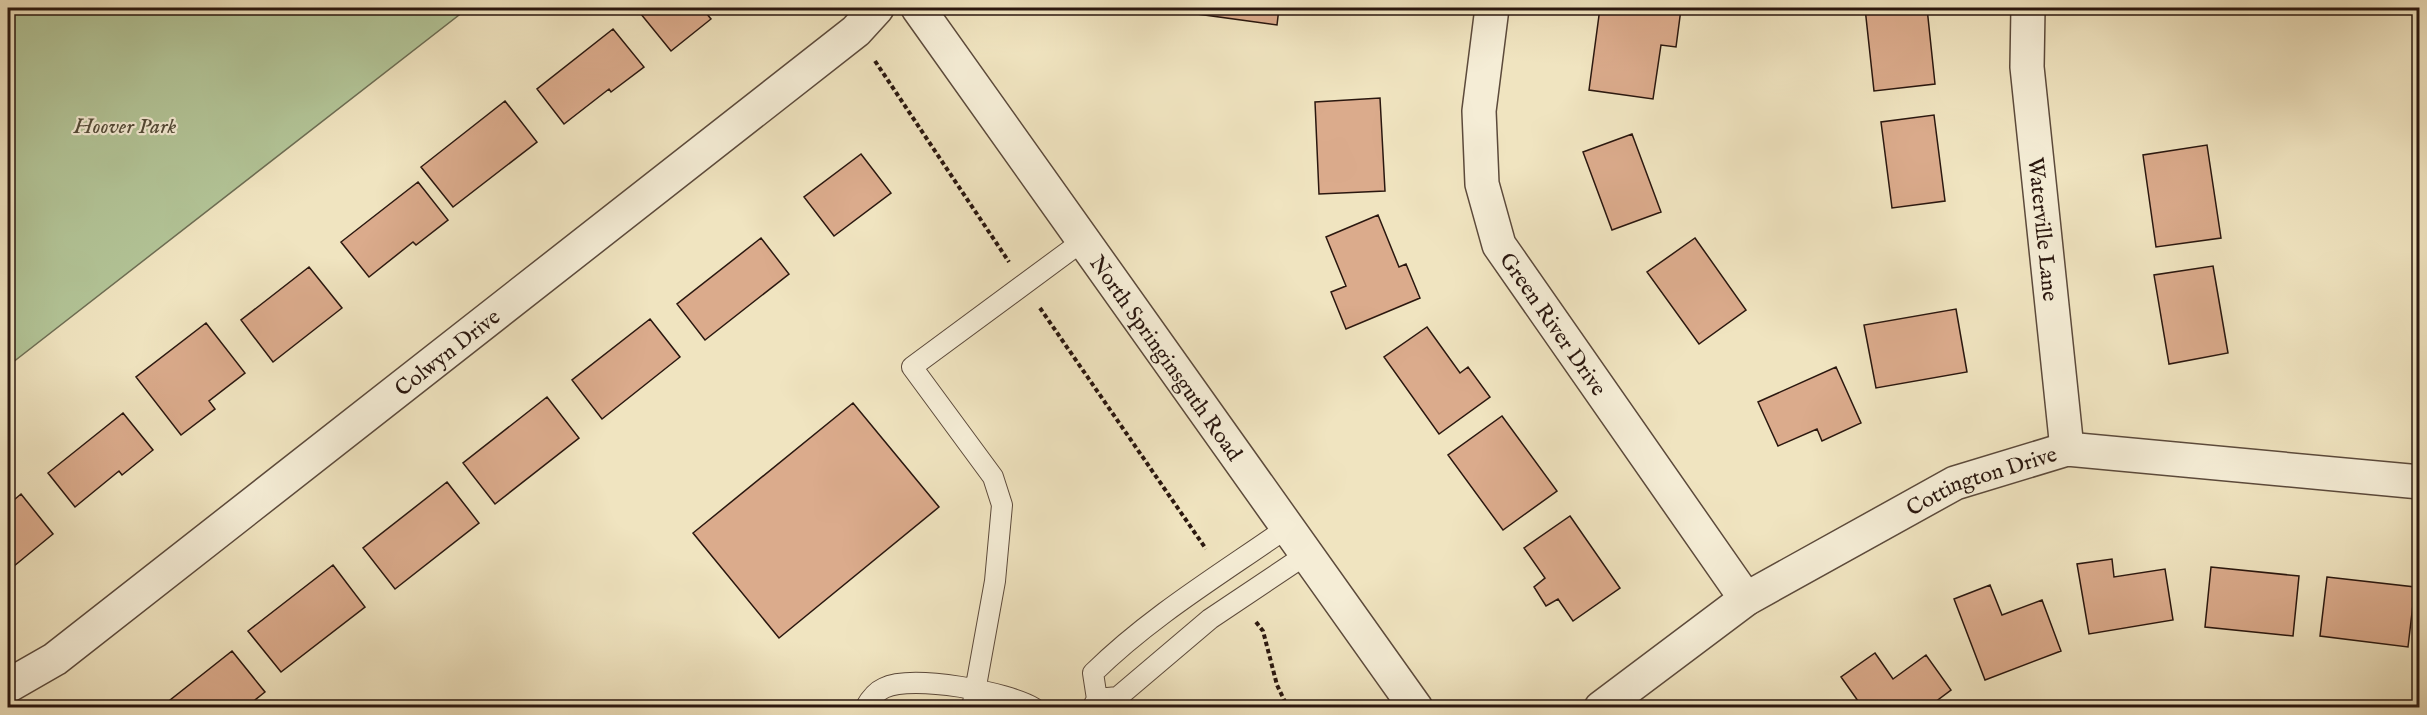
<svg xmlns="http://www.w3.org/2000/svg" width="2427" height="715" font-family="'IM FELL English',serif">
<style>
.green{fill:#b3c598;stroke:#6e6e54;stroke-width:1.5}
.building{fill:#dbab8c;stroke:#2a170f;stroke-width:1.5}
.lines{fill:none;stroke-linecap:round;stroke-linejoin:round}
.service-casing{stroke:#5c4a3b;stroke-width:22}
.minor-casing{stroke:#5c4a3b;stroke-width:36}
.tertiary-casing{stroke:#5c4a3b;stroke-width:36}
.path{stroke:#2a170f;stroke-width:4;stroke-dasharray:4.5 3;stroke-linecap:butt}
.service{stroke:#f5edd6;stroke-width:20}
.minor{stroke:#f5edd6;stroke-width:33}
.tertiary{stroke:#f5edd6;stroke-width:33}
.labels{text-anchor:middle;stroke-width:4.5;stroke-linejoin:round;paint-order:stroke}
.park-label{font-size:22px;font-style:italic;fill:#534b38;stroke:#f5edd6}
.street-label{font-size:22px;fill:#2a170f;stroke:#f5edd6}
</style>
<rect width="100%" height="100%" fill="#f0e4c0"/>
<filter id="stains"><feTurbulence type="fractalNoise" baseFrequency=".00333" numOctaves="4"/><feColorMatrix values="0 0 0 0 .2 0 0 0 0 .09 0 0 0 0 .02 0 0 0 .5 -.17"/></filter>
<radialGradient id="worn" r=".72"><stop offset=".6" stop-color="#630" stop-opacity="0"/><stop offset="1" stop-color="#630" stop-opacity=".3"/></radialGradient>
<path class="green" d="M8,8h460l-460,358z"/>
<path class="building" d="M636,8h66l9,11 -40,32z
M1184,8h95l-2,17 -94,-13z
M1600,8l81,1 -5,38 -15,-2 -8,54 -64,-9z
M1865,8h62l8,76 -61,7z
M2411,8h9v45z
M613,29l31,38 -33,25 -2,-3 -45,35 -27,-35z
M1380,98l5,93 -66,3 -4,-92z
M505,101l32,41 -84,65 -32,-40z
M1934,115l11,86 -53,7 -11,-86z
M1632,134l29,78 -49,18 -29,-78z
M2207,145l14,93 -65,9 -13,-92z
M861,154l30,39 -57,43 -30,-39z
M418,182l30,38 -32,25 -3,-3 -44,35 -28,-35z
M1378,215l21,52 7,-3 14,34 -74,31 -15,-37 15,-6 -20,-49z
M761,238l28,36 -84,66 -28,-36z
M1695,238l51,72 -47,34 -52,-72z
M2213,266l15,87 -59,11 -15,-89z
M309,267l33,41 -69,54 -32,-42z
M1956,309l11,63 -91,16 -12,-63z
M650,319l30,38 -78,62 -30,-39z
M206,323l39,50 -36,28 6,8 -34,26 -45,-58z
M1427,327l33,46 8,-6 22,30 -51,37 -55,-77z
M1836,367l25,56 -39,18 -5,-12 -39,17 -20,-44z
M547,397l32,41 -84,66 -32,-41z
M853,403l86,104 -160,131 -86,-105z
M123,413l30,37 -31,25 -3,-4 -44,36 -27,-34z
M1502,416l55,75 -54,39 -55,-75z
M447,482l32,41 -84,66 -32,-41z
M21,494l32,40 -45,37v-66z
M1570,516l50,72 -47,33 -15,-22 -12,7 -12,-19 11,-9 -21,-30z
M2112,559l2,18 51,-8 8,51 -84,14 -12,-70z
M333,565l32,42 -84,65 -33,-41z
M2211,567l88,9 -6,60 -88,-9z
M2327,577l88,10 -7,60 -88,-11z
M1990,585l12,30 40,-15 19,51 -76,29 -31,-81z
M232,651l33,41 -20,16h-85z
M1875,653l18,26 33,-24 25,35 -24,18h-64l-22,-31z"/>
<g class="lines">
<defs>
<path id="service" d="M1097,699l21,-2 92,-78 97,-65
M865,708c5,-9 10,-16 19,-20 28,-14 124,4 150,20
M972,708l23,-127 7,-76 -9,-28 -81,-110 172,-127
M1092,708l5,-9 -4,-26c58,-57 128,-99 195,-146"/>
<g id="minor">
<path id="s1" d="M1492,8l-13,103 3,73 17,61 247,354"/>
<path id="s2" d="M2028,8l-1,59 40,382"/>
<path id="s3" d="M8,686l47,-27 801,-628 21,-23"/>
<path id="s4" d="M1601,708l145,-109 209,-116 112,-34 353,33"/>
</g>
<g id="tertiary">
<path id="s5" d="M918,8l498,700"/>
</g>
</defs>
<use href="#service" class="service-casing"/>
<use href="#minor" class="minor-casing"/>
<use href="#tertiary" class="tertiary-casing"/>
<path class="path" d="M875,61l134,201
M1040,308l166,241
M1256,622l7,9 14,54 11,23"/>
<use href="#service" class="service"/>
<use href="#minor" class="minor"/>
<use href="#tertiary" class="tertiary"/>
</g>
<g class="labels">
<g class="park-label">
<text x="125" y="133">Hoover Park</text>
</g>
<g class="street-label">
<text dy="8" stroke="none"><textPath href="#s2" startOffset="222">Waterville Lane</textPath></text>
<text dy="8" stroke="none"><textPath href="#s1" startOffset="336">Green River Drive</textPath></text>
<text dy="8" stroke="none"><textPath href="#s3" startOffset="552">Colwyn Drive</textPath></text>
<text dy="8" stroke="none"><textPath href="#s5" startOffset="429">North Springinsguth Road</textPath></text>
<text dy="8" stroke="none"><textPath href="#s4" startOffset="446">Cottington Drive</textPath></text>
</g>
</g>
<rect width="2427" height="715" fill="none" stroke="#f0e4c0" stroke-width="30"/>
<rect x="9" y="9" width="2409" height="697" fill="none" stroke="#2a170f" stroke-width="3"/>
<rect x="15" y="15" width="2397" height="685" fill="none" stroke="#2a170f" stroke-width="1.5"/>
<rect width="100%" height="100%" filter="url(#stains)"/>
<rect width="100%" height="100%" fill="url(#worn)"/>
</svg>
